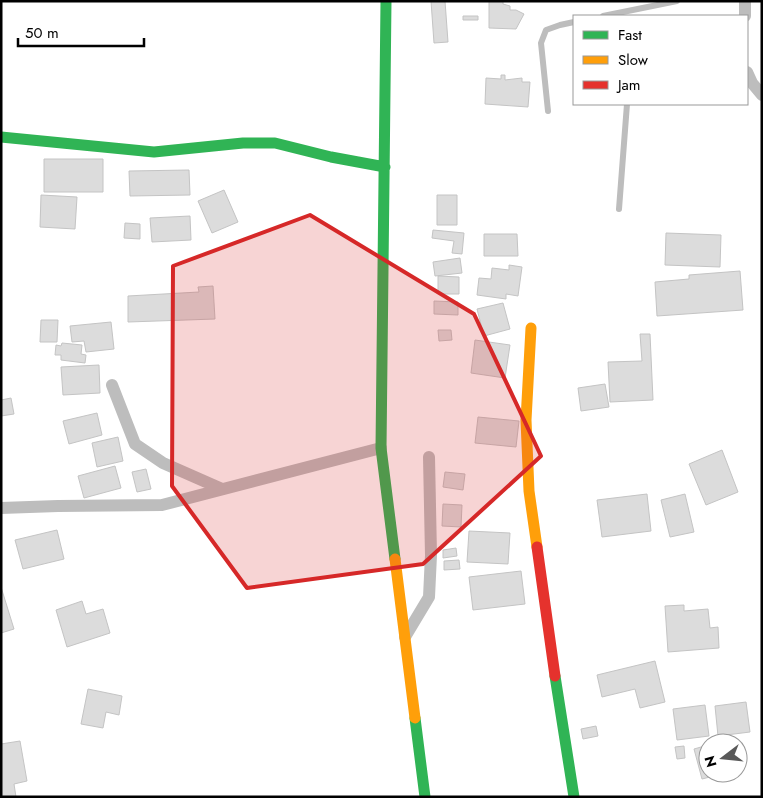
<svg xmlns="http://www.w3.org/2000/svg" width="763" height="798" font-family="Jost,sans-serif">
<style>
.building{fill:#dcdcdc;stroke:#c4c4c4}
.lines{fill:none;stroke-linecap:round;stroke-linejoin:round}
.lane{stroke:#bdbdbd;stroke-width:6}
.street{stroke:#bdbdbd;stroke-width:12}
.fast{stroke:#30b455;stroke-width:11}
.slow{stroke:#ff9f0a;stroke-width:11}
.jam{stroke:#e5322d;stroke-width:11}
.marked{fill:#d62828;fill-opacity:0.2;stroke:#d62828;stroke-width:4;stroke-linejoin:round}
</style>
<rect width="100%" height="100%" fill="#fff"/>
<path class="building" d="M431,1h14l3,41 -14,1z
M489,1h14v3l7,2v4h6l8,4 -8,15 -27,-1z
M463,16h15v4h-15z
M501,75h4v5l17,-2v4h8l-2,25 -43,-3 1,-26 15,1z
M44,159h59v33h-59z
M189,170l1,25 -60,1 -1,-25z
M224,190l14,32 -26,11 -14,-32z
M41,195l36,2 -2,32 -35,-2z
M437,195h20v30h-20z
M190,216l1,24 -39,2 -2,-24z
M125,223l15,1v15l-16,-1z
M433,230l31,3 -2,21 -10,-1 2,-12 -22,-3z
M666,233l55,2 -1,32 -55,-2z
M484,234h33l1,22h-34z
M460,258l2,15 -27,3 -2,-14z
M509,265l13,2 -4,29 -12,-2v5l-29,-4 2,-17 12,1 1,-11 17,2z
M740,271l3,39 -86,6 -2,-34 34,-3v-4z
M438,276l21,1v17h-21z
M213,286l2,33 -87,3v-26l71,-4 -1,-5z
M434,301l24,1v13l-24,-1z
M503,303l7,26 -26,7 -7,-27z
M41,320h17l-1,22h-17z
M111,322l3,27 -28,3 -2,-11 -12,1 -2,-16z
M438,330h13l1,10 -13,1z
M640,334h10l3,66 -43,2 -2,-40 34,-1z
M475,340l35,5 -5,33 -34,-5z
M62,343l20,2 -1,9 5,1 -1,8 -24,-3v-5h-6l1,-10 5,1z
M99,365l1,28 -37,2 -2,-28z
M605,384l4,23 -28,4 -3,-23z
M11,398l3,16 -13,2v-16z
M97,413l5,22 -33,9 -6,-23z
M478,417l41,4 -3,26 -41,-4z
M118,437l5,24 -26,6 -5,-24z
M722,450l16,42 -32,13 -17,-41z
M115,466l6,22 -37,10 -6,-22z
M146,469l5,20 -14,3 -5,-20z
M445,472l20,2 -2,16 -20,-3z
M647,494l4,37 -49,6 -5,-37z
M685,494l9,38 -24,5 -9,-37z
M443,504l19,1 -1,22 -19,-1z
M57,530l7,29 -41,10 -8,-29z
M469,531l41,2 -2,31 -41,-2z
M456,548l1,8 -14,2v-8z
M459,560l1,9 -16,1v-9z
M521,571l4,33 -52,6 -4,-33z
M1,587l13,42 -13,4z
M82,601l4,13 17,-5 7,24 -43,14 -11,-37z
M684,605v6l24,-2 2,19 8,-1 1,21 -51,4 -3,-46z
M655,661l10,41 -25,6 -5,-19 -33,8 -5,-22z
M88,689l34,7 -3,19 -13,-3 -3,16 -22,-4z
M746,702l4,30 -32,4 -3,-30z
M705,705l4,31 -32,4 -4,-31z
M596,726l2,10 -15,3 -2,-10z
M733,739l1,4h-18z
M20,741l7,40 -13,3 2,13h-15v-53z
M708,745v28h18l-24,6 -8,-30z
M684,746l1,12 -8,1 -2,-12z"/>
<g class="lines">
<path class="lane" d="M603,16l74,-15
M548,111l-7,-68 5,-13 14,-5 14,-3
M619,209l8,-105"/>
<path class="street" d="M745,16v-15
M747,72l5,11 10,12
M112,385l23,59 28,19 59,26
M1,508l57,-2 104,-1 219,-57
M405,637l24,-40 2,-42 -2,-98"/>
<path class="fast" d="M386,1l-5,447 14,111
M1,137l153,15 89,-9h32l56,14 54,10
M555,676l19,121
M415,718l10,79"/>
<path class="slow" d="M531,328l-5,92 3,71 8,56
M395,559l20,159"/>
<path class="jam" d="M537,547l18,129"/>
</g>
<path class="marked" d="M310,215l164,99 67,142 -118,108 -176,24 -75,-102 1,-220z"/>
<rect width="763" height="798" fill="none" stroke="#000000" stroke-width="5"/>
<rect x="573" y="15" width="175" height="90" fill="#ffffff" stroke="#999999"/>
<rect x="583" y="31" width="25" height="8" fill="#30b455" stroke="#999999"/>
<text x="618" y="40" font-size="15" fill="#000000">Fast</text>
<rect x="583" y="56" width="25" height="8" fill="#ff9f0a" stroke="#999999"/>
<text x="618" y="65" font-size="15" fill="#000000">Slow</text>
<rect x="583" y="81" width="25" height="8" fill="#e5322d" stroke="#999999"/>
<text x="618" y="90" font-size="15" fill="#000000">Jam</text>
<g transform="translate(723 758) rotate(254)"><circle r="24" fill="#ffffff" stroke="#999999"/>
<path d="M0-4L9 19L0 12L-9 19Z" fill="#595959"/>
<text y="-8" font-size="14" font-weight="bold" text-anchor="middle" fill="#000000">N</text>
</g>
<path d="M18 38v8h126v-8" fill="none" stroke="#000000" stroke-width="2.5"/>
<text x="25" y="38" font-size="15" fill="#000000" stroke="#ffffff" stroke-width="4" paint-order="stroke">50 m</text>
</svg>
